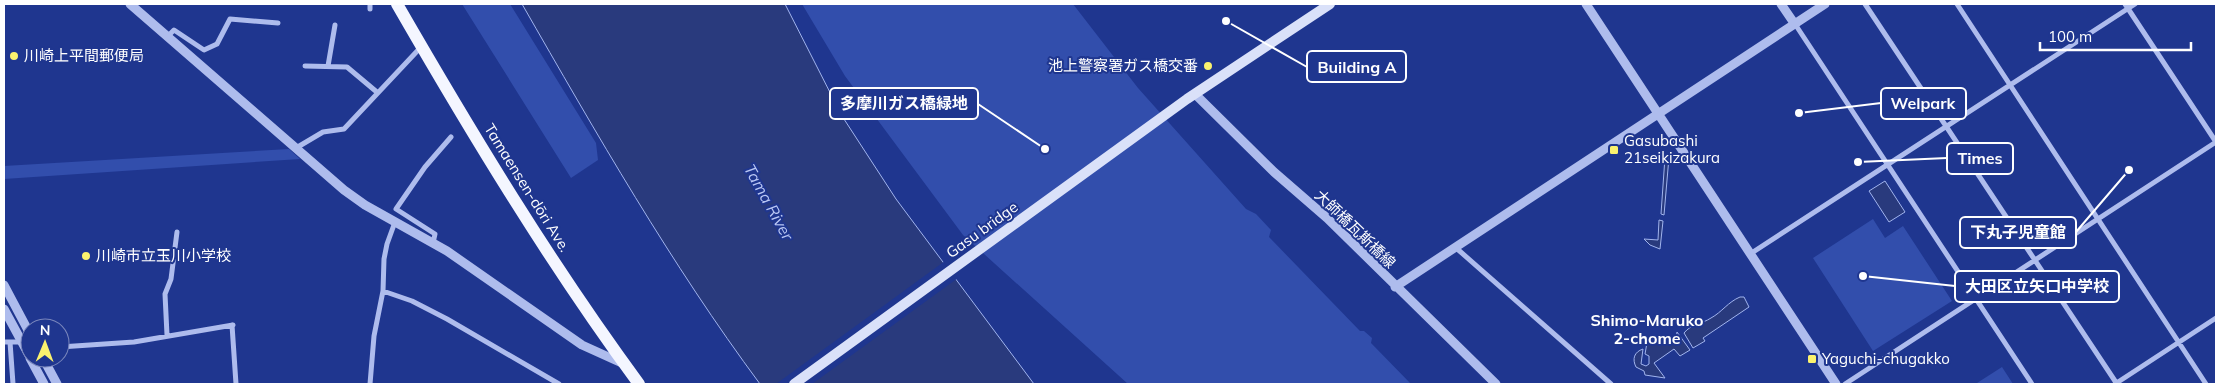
<svg xmlns="http://www.w3.org/2000/svg" width="2220" height="388" font-family="Mulish,'Noto Sans JP',sans-serif">
<style>
.green{fill:#324eac}
.water{fill:#293a7d;stroke:#a1b4ee}
.pier{fill:#1f368f}
.lines{fill:none;stroke-linecap:round;stroke-linejoin:round}
.minor{stroke:#aebced;stroke-width:5}
.tertiary{stroke:#aebced;stroke-width:9}
.secondary{stroke:#dae1f9;stroke-width:10}
.primary{stroke:#f4f6ff;stroke-width:12}
.poi-dot{fill:#fbf26e;stroke:#1f368f;stroke-width:2}
.labels{text-anchor:middle;stroke-width:4;stroke-linejoin:round;paint-order:stroke}
.poi-label{font-size:15px;fill:#fff;stroke:#1f368f;text-anchor:start}
.street-label{font-size:15px;fill:#fff;stroke:#1f368f}
.water-label{font-size:16px;font-style:italic;fill:#bac7f4;stroke:#1f368f}
.neighbourhood-label{font-size:16px;font-weight:bold;fill:#fff;stroke:#1f368f}
.leader{fill:none;stroke:#fff;stroke-width:2}
.callout-dot{fill:#fff;stroke:#1f368f;stroke-width:2}
.callout{fill:#1f368f;stroke:#fff;stroke-width:2}
.callout-label{font-size:16px;text-anchor:middle;font-weight:bold;fill:#fff}
</style>
<rect width="100%" height="100%" fill="#1f368f"/>
<path class="green" d="M462,4h48l86,139 2,17 -27,18z
M802,4h271l65,84 108,121 10,5 15,16 -2,7 91,94h4l8,7 -1,5 40,41h-283l-165,-149 -118,-159z
M289,149l11,10 -296,20v-13z
M1873,219l12,19 18,-12 49,75 -79,50 -60,-93z
M2002,367l11,17h-36v-1z"/>
<path class="water" d="M522,4h263l57,112 54,83 138,185h-274c-89,-120 -164,-251 -238,-380z
M1665,157h4l-5,58 -3,-1z
M1885,181l20,31 -16,10 -20,-31z
M1659,220l4,1 -3,28 -10,-4 -6,-6 14,1z
M1740,297h4l5,10 -46,31 2,3 -12,7 -9,-15c7,-9 18,-9 27,-15 11,-6 17,-16 29,-21z
M1677,332l13,18 -10,6 -6,-7 -20,14 11,15 -20,-3 -1,-4 -8,-4c-4,-8 -2,-15 7,-18l-2,15 5,2 3,-2v-8l-4,-2 3,-17 28,3z"/>
<path class="pier" d="M945,261l13,17 -146,106h-36z"/>
<g class="lines">
<path class="minor" d="M1865,4l252,380
M1957,4l249,380
M2125,4l91,138
M370,9v-5
M1795,24l237,360
M168,36l6,-6 30,20 13,-6 13,-25 48,4
M305,66l42,1 31,26
M328,66l7,-41
M296,148l27,-16 21,-3 77,-82
M433,243l2,-9 -39,-25 29,-42 26,-30
M1455,247l156,137
M1750,254l385,-250
M383,291l29,10 35,18 112,65
M232,325l4,59
M167,335l-2,-41 6,-15 6,-47
M4,342h17
M10,342l3,42
M60,347l74,-5 99,-17
M370,384l4,-48 9,-45 1,-32 3,-15 8,-22
M1845,384l371,-242
M2115,384l101,-66"/>
<path class="tertiary" d="M130,4l214,186 21,15 82,46 135,94 42,19
M1586,4l250,380
M1781,4l13,19
M1195,94l79,78 53,46 169,166
M4,285l26,49
M1395,287l430,-283
M4,309l26,48
M30,358l14,26
M43,358l14,26"/>
<path class="secondary" d="M794,384l393,-285 143,-95"/>
<path class="primary" d="M397,4c75,130 153,259 242,380"/>
</g>
<g class="poi-dot">
<circle cx="14" cy="56" r="5"/>
<circle cx="1208" cy="66" r="5"/>
<rect x="1609" y="145" width="10" height="10" rx="2.5"/>
<circle cx="86" cy="256" r="5"/>
<rect x="1807" y="354" width="10" height="10" rx="2.5"/>
</g>
<g class="labels">
<g class="poi-label">
<text x="24" y="61">川崎上平間郵便局</text>
<text x="1198" y="71" text-anchor="end">池上警察署ガス橋交番</text>
<text x="1624" y="146">Gasubashi<tspan x="1624" dy="17">21seikizakura</tspan></text>
<text x="96" y="261">川崎市立玉川小学校</text>
<text x="1822" y="364">Yaguchi-chugakko</text>
</g>
<g class="street-label">
<text transform="translate(527 188) rotate(58)" y="5">Tamaensen-dōri Ave.</text>
<text transform="translate(1355 229) rotate(44)" y="5">大師橋瓦斯橋線</text>
<text transform="translate(982 230) rotate(-36)" y="5">Gasu bridge</text>
</g>
<g class="water-label">
<text transform="translate(769 202) rotate(61)" y="6">Tama River</text>
</g>
<g class="neighbourhood-label">
<text x="1647" y="326">Shimo-Maruko<tspan x="1647" dy="18">2-chome</tspan></text>
</g>
</g>
<path class="leader" d="M1226 21L1307 67M1799 113L1881 103M1045 149L978 104M1858 162L1947 158M2129 170L2076 232M1863 276L1955 286"/>
<g class="callout-dot">
<circle cx="1226" cy="21" r="5"/>
<circle cx="1799" cy="113" r="5"/>
<circle cx="1045" cy="149" r="5"/>
<circle cx="1858" cy="162" r="5"/>
<circle cx="2129" cy="170" r="5"/>
<circle cx="1863" cy="276" r="5"/>
</g>
<g class="callout">
<rect x="1307" y="51" width="99" height="31" rx="5"/>
<rect x="1881" y="88" width="85" height="31" rx="5"/>
<rect x="830" y="88" width="148" height="31" rx="5"/>
<rect x="1947" y="143" width="66" height="31" rx="5"/>
<rect x="1960" y="217" width="116" height="31" rx="5"/>
<rect x="1955" y="271" width="164" height="31" rx="5"/>
</g>
<g class="callout-label">
<text x="1357" y="73">Building A</text>
<text x="1923" y="109">Welpark</text>
<text x="904" y="109">多摩川ガス橋緑地</text>
<text x="1980" y="164">Times</text>
<text x="2018" y="238">下丸子児童館</text>
<text x="2037" y="292">大田区立矢口中学校</text>
</g>
<rect width="2220" height="388" fill="none" stroke="#ffffff" stroke-width="10"/>
<g transform="translate(45 343) rotate(1)"><circle r="24" fill="#1f368f" stroke="#7986bc"/>
<path d="M0-4L9 19L0 12L-9 19Z" fill="#fbf26e"/>
<text y="-8" font-size="14" font-weight="bold" text-anchor="middle" fill="#ffffff">N</text>
</g>
<path d="M2040 42v8h151v-8" fill="none" stroke="#ffffff" stroke-width="2.5"/>
<text x="2048" y="42" font-size="15" fill="#ffffff" stroke="#1f368f" stroke-width="4" paint-order="stroke">100 m</text>
</svg>
